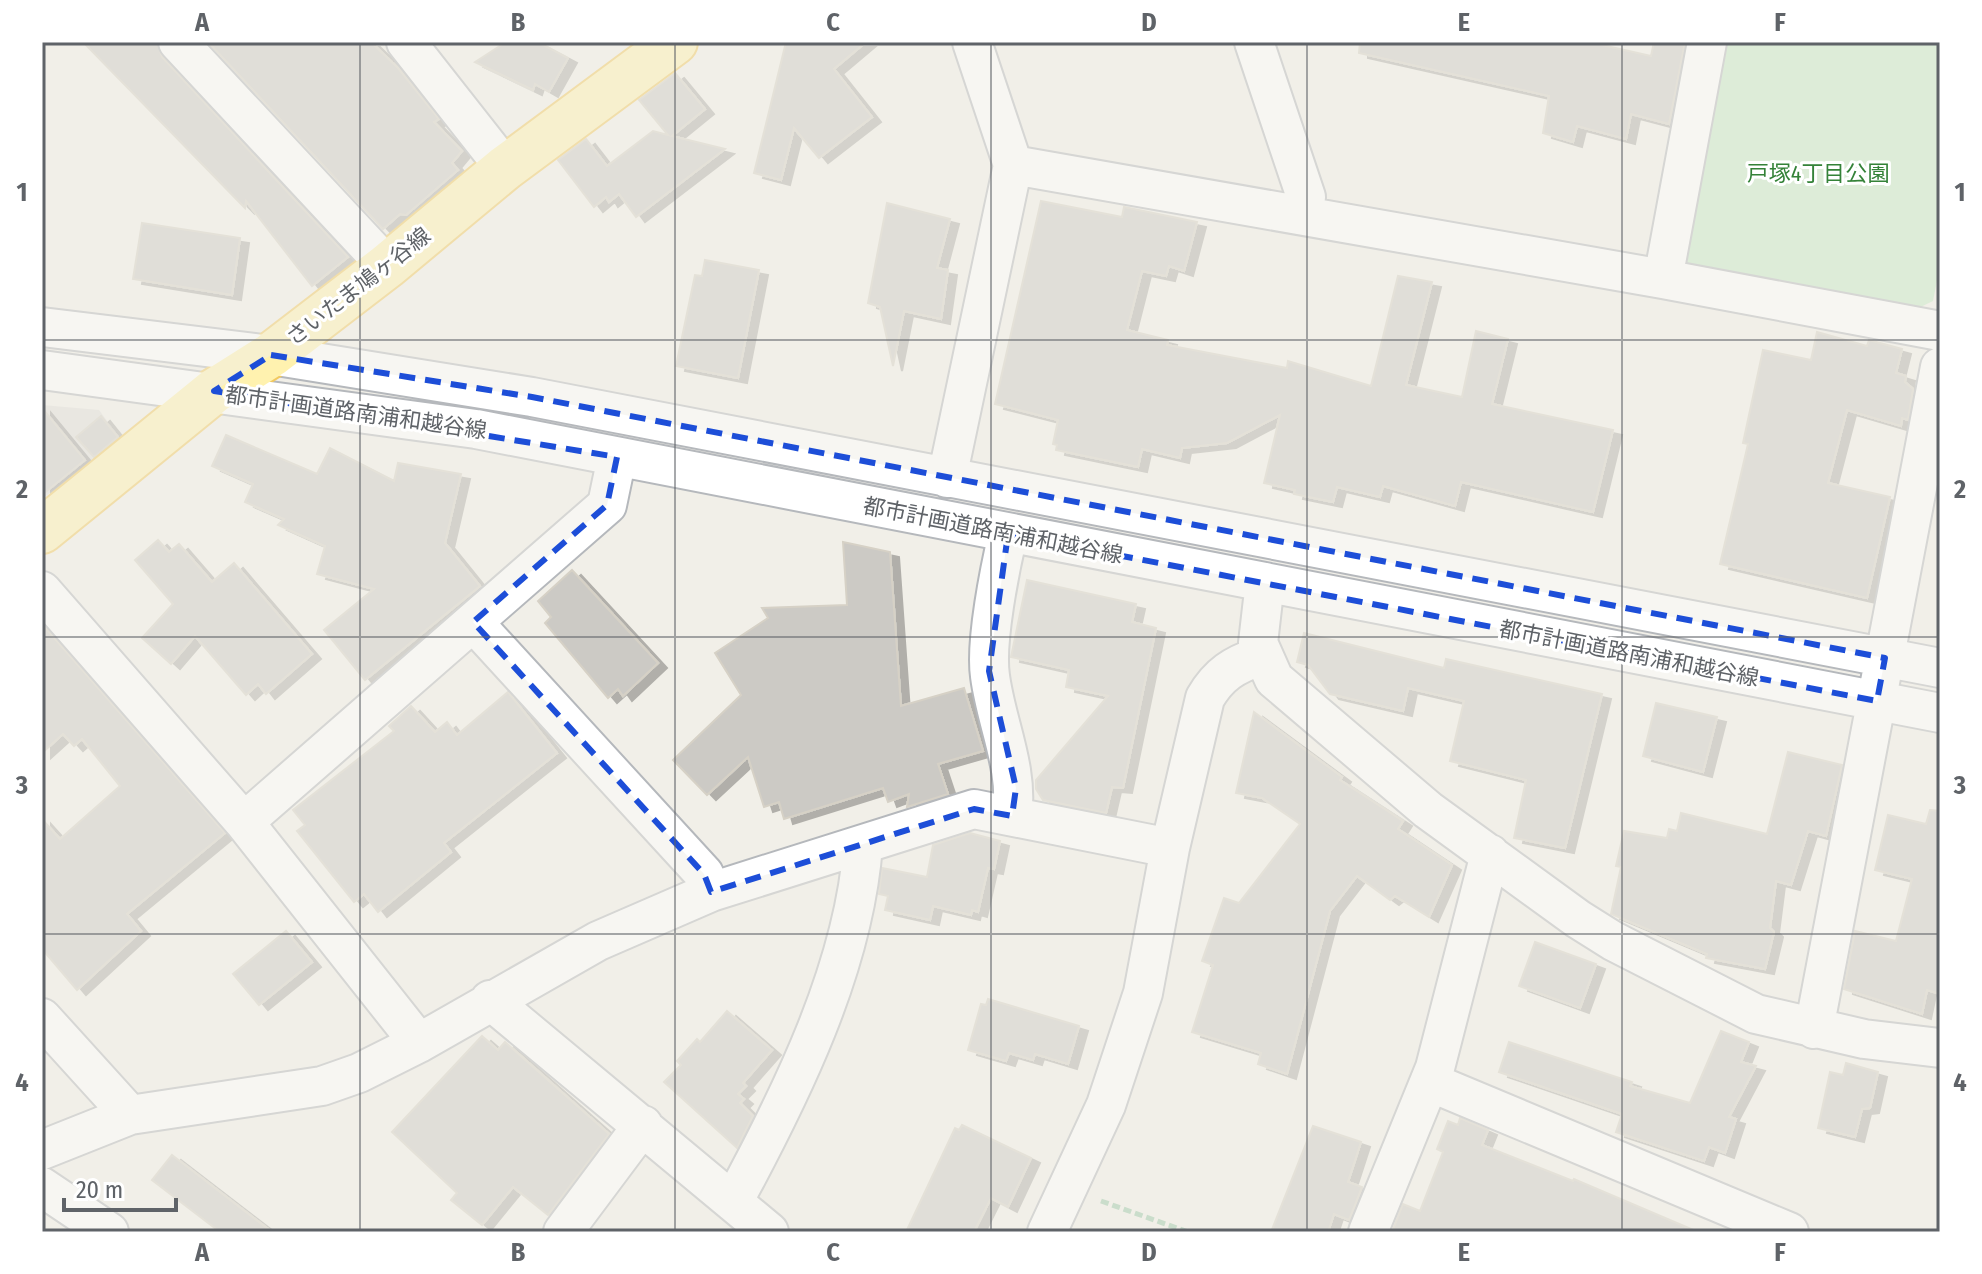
<svg xmlns="http://www.w3.org/2000/svg" width="1982" height="1274" font-family="'Fira Sans Condensed','Noto Sans JP',sans-serif">
<style>
.industrial{fill:#e0deda}
.green{fill:#c5e8c5}
.building{fill:#cccac5;stroke:#d6d1c6;stroke-width:2;filter:url(#shadow)}
.lines{fill:none;stroke-linecap:round;stroke-linejoin:round}
.minor-casing{stroke:#b5b8bc;stroke-width:42}
.major-casing{stroke:#f2c960;stroke-width:48}
.path{stroke:#9cc7a9;stroke-width:5;stroke-dasharray:8 4;stroke-linecap:butt}
.minor{stroke:#fff;stroke-width:38}
.major{stroke:#fff2af;stroke-width:44}
.marked{fill:none;stroke:#1d4ed8;stroke-width:6;stroke-dasharray:16 10;stroke-linejoin:round}
.grid{fill:none;stroke:#5f6368;stroke-width:2;stroke-opacity:0.55}
.labels{text-anchor:middle;stroke-width:6;stroke-linejoin:round;paint-order:stroke}
.park-label{font-size:22px;fill:#348238;stroke:#fff}
.street-label{font-size:22px;fill:#5f6368;stroke:#fff}
.neatline{fill:none;stroke:#5f6368;stroke-width:3}
.grid-label{font-size:26px;text-anchor:middle;font-weight:bold;fill:#5f6368}
</style>
<defs>
<filter id="shadow"><feDropShadow dx="9" dy="5" stdDeviation="0" flood-color="#0004"/></filter>
</defs>
<rect width="100%" height="100%" fill="#f1efe8"/>
<path class="industrial" d="M42,405l57,5 21,29 -78,60z"/>
<path class="green" d="M1719,42h221v223l-7,36 -27,13 -223,-42z"/>
<path class="building" d="M83,42h74l5,15 186,200 -36,29 -66,-85 -1,7z
M208,42h163l27,26 41,51 -5,3 28,29 -10,12 6,7 -52,45 -6,-1 -17,15z
M506,42h32l30,16 -19,34 -14,-8 -2,6 -58,-28z
M786,42h80l-32,27 38,48 -53,41 -25,-30 -13,52 -27,-7z
M1360,42h229l62,14 3,-14h31l-16,82 -38,-10 -5,25 -49,-13 -4,16 -30,-9 6,-37 -190,-43z
M675,73l30,36 -33,27 53,13 -89,68 -17,-23 -10,8 -3,-5 -12,10 -36,-47 28,-21 21,27 46,-35 15,4 -29,-35z
M1041,201l81,16 2,-10 73,15 -13,49 -15,-5 -3,10 -24,-5 -15,59 41,10 -1,5 120,23 1,-7 83,25 27,-110 34,6 -26,103 56,12 14,-66 32,8 -16,65 121,26 -20,82 -132,-30 -6,24 -72,-20 -3,11 -43,-10 -4,15 -39,-8 1,-4 -31,-7 16,-68 -53,28 -45,5 -2,10 -38,-9 -4,18 -82,-17 1,-5 -4,-1 5,-24 -63,-16z
M887,203l63,16 -13,49 11,2 -7,49 -37,-8 -11,55 -13,-59 -12,-4z
M142,223l98,15 -8,57 -99,-16z
M705,260l54,10 -21,108 -62,-12 19,-91 7,1z
M1817,332l50,14 2,-6 33,9 -6,24 10,3 -1,6 8,7 -5,31 -6,-2 -1,8 -54,-16 -19,73 62,14 -23,101 -147,-34 28,-120 -5,-1 20,-93 48,10z
M42,408l43,52 -43,35z
M101,416l17,21 -24,20 -18,-20z
M226,435l91,39 13,-26 64,33 4,-18 63,11 -16,69 35,43 -115,94 -41,-50 50,-41 -57,-15 8,-28 -47,-21 6,-6 -39,-17 8,-18 -41,-18z
M158,540l11,12 10,-8 33,38 22,-19 78,91 -46,40 -8,-10 -12,11 -51,-59 -24,28 -29,-26 31,-34 -38,-44z
M843,542l47,10 11,154 63,-18 19,63 -45,13 10,30 -41,13 2,-13 -21,8 -5,-14 -99,31 -5,-17 -15,5 -16,-50 -41,38 -34,-35 68,-65 -26,-42 53,-35 -6,-10 85,-3z
M572,570l86,93 -35,33 -5,-7 -10,9 -63,-75 6,-6 -13,-16z
M1027,580l109,24 -4,18 24,6 -33,160 -11,-1 -6,26 -63,-13 -7,-11v-9l72,-84 -42,-9 3,-17 -58,-13z
M42,624l183,209 -98,81 14,17 -64,59 -35,-41v-130l18,20 60,-53 -38,-47 -8,7 -11,-12 -21,19z
M1304,633l140,35 2,-9 156,35 -37,154 -51,-10 12,-58 -76,-19 14,-60 -56,-13 -5,23 -73,-17 -22,-29 -11,-3z
M508,692l49,61 -113,90 7,9 -73,60 -14,-18 -10,8 -57,-71 8,-6 -12,-15 101,-79 -5,-5 22,-20 24,26 12,-10 10,13z
M1656,703l61,14 -14,55 -60,-16z
M1254,712l88,65 -2,3 63,41 -5,8 54,36 -23,52 -34,-21 -5,4 -33,-24 -27,35 -43,163 -29,-10 3,-11 -69,-21 21,-67 -11,-4 22,-63 15,5 61,-79 -38,-26 -26,-5z
M1788,752l54,13 -16,71 -18,-5 -17,54 -15,-4 -6,47 4,4 -9,37 -59,-11 1,-4 -96,-40 10,-47 -5,-1 8,-35 43,7 2,-9 8,2 4,-18 86,21z
M1930,810l10,1v183l-13,-4 -5,24 -78,-25 11,-58 41,10 16,-62 -37,-9 13,-55 38,9z
M970,833l30,8 -6,28 -6,-1 -10,44 -6,-2 -1,5 -38,-9 -3,14 -45,-10 3,-14 -9,-2 3,-26 45,9 6,-32z
M286,931l26,31 -53,43 -26,-31z
M1535,942l61,22 -16,44 -61,-22z
M988,999l91,27 -11,38 -33,-10 -2,6 -24,-7 -3,8 -38,-11 13,-46 5,1z
M727,1011l45,39 -29,33 3,3 -8,8 6,5 -4,4 13,13 -16,32 -73,-66 17,-17 -4,-4 20,-22 3,3z
M1721,1031l28,11 -8,20 15,4 -27,51 7,2 -11,34 -16,-6 -5,14 -88,-29 6,-18 -123,-42 10,-30 123,40 -2,4 60,17z
M482,1036l16,14 7,-8 104,92 -61,81 -35,-28 -31,38 -31,-25 6,-7 -65,-61z
M1846,1063l32,9 -8,36 -8,1 -7,28 -37,-9 12,-56 13,3z
M1460,1118l28,12 -6,15 91,36 1,-2 124,53h-306l11,-28 17,7 23,-59 -6,-3 11,-28 10,4z
M962,1125l69,33 -23,49 -17,-9 -17,34h-68l49,-104 4,2z
M1313,1126l48,16 -13,40 14,5 -13,33 -15,-6 -6,18h-57z
M172,1155l100,77h-52l-68,-52z"/>
<g class="lines">
<defs>
<path id="minor" d="M178,42l209,224
M406,42l99,126
M1254,42l52,155 -3,18
M1013,165l650,114 277,52
M1663,279l44,-237
M42,327l229,28 261,42 1408,271
M42,370l434,59 1464,284
M947,478l66,-313 -41,-123
M1008,534c-8,34 -23,108 -18,142 6,47 29,92 22,140
M1265,582l-7,61 16,36 154,131 150,109 35,22 143,73 108,25 76,9
M42,591l202,231 175,221
M473,622l231,252 7,18
M244,822l363,-317 10,-48
M490,1000l279,232
M42,1018l88,97
M1814,1029l126,-662
M1430,1082l359,150
M42,1150l88,-35 192,-29 37,-13 60,-30 179,-102 113,-49 263,-83 196,39
M42,1187l67,45
M733,1202c58,-107 121,-234 130,-357
M563,1232l80,-107
M1047,1232l59,-127 37,-112 27,-145 35,-150c14,-24 29,-33 55,-42
M1368,1232l67,-164 55,-214"/>
<path id="major" d="M42,531l172,-140 57,-36 116,-89 118,-98 170,-126"/>
</defs>
<use href="#minor" class="minor-casing"/>
<use href="#major" class="major-casing"/>
<path class="path" d="M1101,1201l87,31"/>
<use href="#minor" class="minor"/>
<use href="#major" class="major"/>
</g>
<path d="M0 0H1982V1274H0ZM271,355l261,42 1353,261 -8,43 -869,-167 -19,137 27,117 -4,28 -38,-7 -263,83 -7,-18 -231,-252 134,-117 10,-48 -403,-66z" fill="#f1efe8" fill-opacity=".55" fill-rule="evenodd"/>
<path class="marked" d="M271,355l261,42 1353,261 -8,43 -869,-167 -19,137 27,117 -4,28 -38,-7 -263,83 -7,-18 -231,-252 134,-117 10,-48 -403,-66z"/>
<path class="grid" d="M360,42v1190M675,42v1190M991,42v1190M1307,42v1190M1622,42v1190M42,340h1898M42,637h1898M42,934h1898"/>
<g class="labels">
<g class="park-label">
<text x="1818" y="181">戸塚4丁目公園</text>
</g>
<g class="street-label">
<text transform="translate(358 286) rotate(-38)" y="8">さいたま鳩ヶ谷線</text>
<text transform="translate(356 412) rotate(8)" y="8">都市計画道路南浦和越谷線</text>
<text transform="translate(993 530) rotate(11)" y="8">都市計画道路南浦和越谷線</text>
<text transform="translate(1629 653) rotate(11)" y="8">都市計画道路南浦和越谷線</text>
</g>
</g>
<rect width="1982" height="1274" fill="none" stroke="#ffffff" stroke-width="88"/>
<path d="M64 1198v12h112v-12" fill="none" stroke="#5f6368" stroke-width="4"/>
<text x="76" y="1198" font-size="24" fill="#5f6368" stroke="#ffffff" stroke-width="6" paint-order="stroke">20 m</text>
<rect x="44" y="44" width="1894" height="1186" class="neatline"/>
<g class="grid-label">
<text x="202" y="31">A</text>
<text x="518" y="31">B</text>
<text x="833" y="31">C</text>
<text x="1149" y="31">D</text>
<text x="1464" y="31">E</text>
<text x="1780" y="31">F</text>
<text x="22" y="201">1</text>
<text x="1960" y="201">1</text>
<text x="22" y="498">2</text>
<text x="1960" y="498">2</text>
<text x="22" y="794">3</text>
<text x="1960" y="794">3</text>
<text x="22" y="1091">4</text>
<text x="1960" y="1091">4</text>
<text x="202" y="1261">A</text>
<text x="518" y="1261">B</text>
<text x="833" y="1261">C</text>
<text x="1149" y="1261">D</text>
<text x="1464" y="1261">E</text>
<text x="1780" y="1261">F</text>
</g>
</svg>
